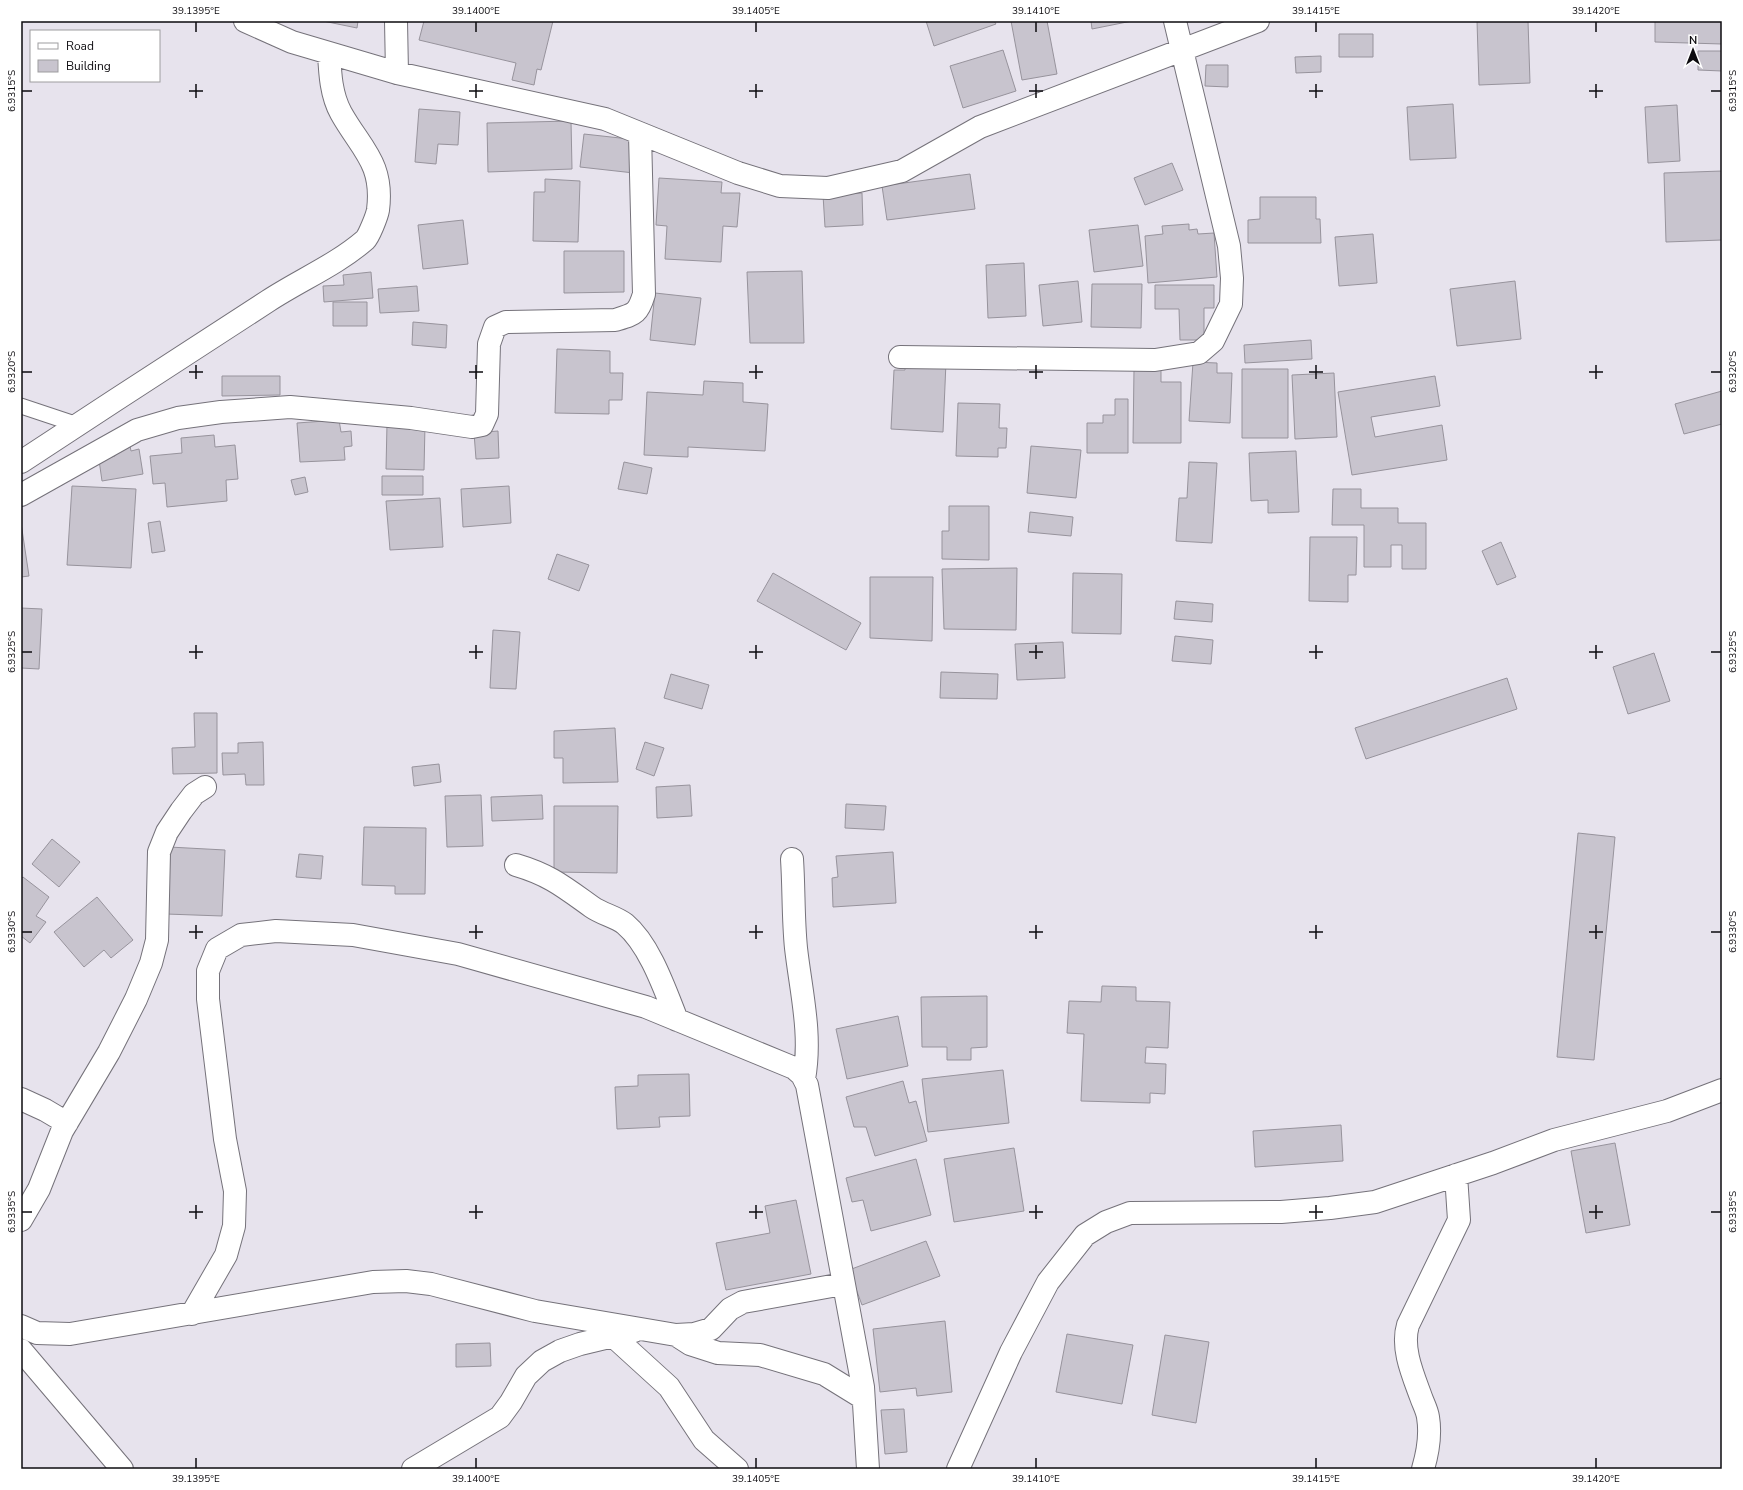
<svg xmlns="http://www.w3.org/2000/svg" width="1743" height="1490" font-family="'Nunito Sans',sans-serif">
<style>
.building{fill:#c8c4ce;stroke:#97939c}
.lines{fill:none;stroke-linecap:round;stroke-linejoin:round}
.lane-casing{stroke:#75727a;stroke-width:17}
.street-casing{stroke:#75727a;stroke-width:24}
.lane{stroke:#fff;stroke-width:15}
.street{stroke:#fff;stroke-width:22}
.ticks{fill:none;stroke:#0d0b0f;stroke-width:1.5}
.neatline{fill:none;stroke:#0d0b0f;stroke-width:1.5}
.ticks-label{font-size:10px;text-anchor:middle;fill:#0d0b0f}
</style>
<rect width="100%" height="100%" fill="#e7e3ed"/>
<path class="building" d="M323,21h35l-1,7z
M424,21h129l-12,49 -4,-1 -3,16 -22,-5 4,-17 -97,-23z
M926,21h68l2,3 -62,22z
M1011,21h36l10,53 -35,6z
M1091,21h41l-40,8z
M1477,21h51l2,62 -51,2z
M1655,21h67v23l-67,-2z
M1339,34h34v23h-34z
M1003,50l13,41 -53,17 -13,-42z
M1698,51h24v20l-24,-1z
M1321,56v16l-25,1 -1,-16z
M1206,65h22v22l-23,-1z
M1453,104l3,54 -46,2 -3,-53z
M1677,105l3,56 -32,2 -3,-56z
M419,109l41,3 -2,33 -20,-1 -2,20 -21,-2z
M571,121l1,48 -84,3 -1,-49z
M584,134l54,6 -4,33 -54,-6z
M1172,163l11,27 -38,15 -11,-27z
M1722,171v69l-56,2 -2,-69z
M970,174l5,35 -88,11 -5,-34z
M659,178l63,4 -1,11h19l-3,34 -14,-1 -2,36 -56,-3 2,-33 -11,-1z
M545,179l35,2 -2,61 -45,-1 1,-49h11z
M862,193l1,32 -38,2 -2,-32z
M1260,197h56v22h4l1,24h-73v-23l12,-1z
M463,220l5,44 -45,5 -5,-44z
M1189,224v6l8,-1 1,5 16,-1 3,44 -69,6 -3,-47 18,-2 -1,-8z
M1138,225l5,41 -49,6 -5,-42z
M1373,234l4,49 -38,3 -4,-49z
M564,251h60v41l-60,1z
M1024,263l2,53 -38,2 -2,-53z
M802,271l2,72h-54l-3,-71z
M371,272l2,26 -49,4 -1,-16 21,-1 -1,-10z
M1078,281l4,41 -39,4 -4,-41z
M1515,281l6,58 -64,7 -7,-57z
M1092,284h50l-1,44 -50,-1z
M1155,285h59v23h-10v32h-24l-1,-31h-24z
M417,286l2,25 -39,2 -2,-24z
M655,293l46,5 -6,47 -45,-5z
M333,302h34v24h-34z
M413,322l34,3 -1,23 -34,-3z
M1311,340l1,19 -67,4 -1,-18z
M557,349l53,2v22h13l-1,27h-13v14l-54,-1z
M905,360l41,2 -3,70 -52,-3 3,-59h11z
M1193,362l24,1v10h15l-2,50 -41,-2z
M1134,369h27v13h20v61h-48z
M1242,369h46v69h-46z
M1334,373l3,64 -42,2 -3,-64z
M222,376h58v19l-58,1z
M1435,376l5,30 -69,11 4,20 67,-12 5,35 -95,15 -14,-83z
M704,381l39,2v19l25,2 -3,47 -77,-4v10l-44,-2 3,-63 56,3z
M1722,391v33l-38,10 -9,-30z
M1115,399h13v54h-41v-30h16v-8h12z
M958,403l42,1 -1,24h8l-1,20h-8v9l-42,-1z
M339,420l2,12 10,-1 1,15 -8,1 1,13 -45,2 -3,-39z
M387,424l38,1 -1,45 -38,-1z
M498,431l1,27 -23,1 -2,-26z
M214,435l1,12 20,-2 3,34 -12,1 1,21 -60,6 -2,-24 -12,1 -3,-28 32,-3 -1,-15z
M130,446l1,5 8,-2 4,25 -41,7 -3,-21 16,-4 -1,-8z
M1031,446l50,4 -5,48 -49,-5z
M1296,451l3,61 -31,1v-13l-17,1 -2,-48z
M624,462l28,6 -5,26 -29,-5z
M1189,462l28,1 -5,80 -36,-2 3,-43h8z
M382,476h41v19h-41z
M305,477l3,15 -13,3 -4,-15z
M72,486l64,3 -5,79 -64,-3z
M509,486l2,37 -48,4 -2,-38z
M1333,489h28v19h37v15h28v46h-24v-24h-11v22h-27v-42h-32z
M440,498l3,49 -53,3 -4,-49z
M949,506h40v54l-47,-1v-28h7z
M1030,512l43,5 -2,19 -43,-4z
M160,521l5,30 -13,2 -4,-30z
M21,523l8,53 -8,1z
M1310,537h47l-1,38h-8v27l-39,-1z
M1501,542l15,35 -19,8 -15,-34z
M557,554l32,11 -10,26 -31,-12z
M1017,568l-1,62 -72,-1 -2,-60z
M773,573l88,50 -15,27 -89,-49z
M1073,573l49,1 -1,60 -49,-1z
M870,577h63l-1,64 -62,-3z
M1176,601l37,3 -1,18 -38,-3z
M21,608l21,1 -3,60 -18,-1z
M493,630l27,2 -4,57 -26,-1z
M1175,636l38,4 -2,24 -39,-3z
M1063,642l2,36 -48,2 -2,-36z
M1654,653l16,48 -42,13 -15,-47z
M941,672l57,2 -1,25 -57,-1z
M671,674l38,11 -7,24 -38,-11z
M1507,678l10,31 -151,50 -11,-31z
M194,713h23v60l-44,1 -1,-26 23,-1z
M615,728l3,54 -55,1v-25h-9v-27z
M263,742l1,43h-18l-1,-11 -22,1 -1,-22h16v-10z
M645,742l19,6 -10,28 -18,-7z
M439,764l2,18 -27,4 -2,-19z
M690,785l2,31 -35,2 -1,-31z
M481,795l2,51 -36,1 -2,-51z
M542,795l1,24 -51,2 -1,-24z
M846,804l40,2 -2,24 -39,-2z
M554,806h64l-1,67 -63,-1z
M364,827l62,1 -1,66h-30v-8l-33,-1z
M1578,833l37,4 -21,223 -37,-3z
M52,839l28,23 -21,25 -27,-23z
M169,847l56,3 -3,66 -56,-2z
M893,852l3,51 -63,4 -1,-29 6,-1 -2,-21z
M299,854l24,2 -2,23 -25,-2z
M23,877l26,20 -13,19 10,6 -16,21 -9,-7v-57z
M97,897l36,43 -22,18 -7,-8 -20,17 -30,-35z
M1102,986l34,1v14l34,1 -2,46 -22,-1 -1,16 21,1 -1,30 -15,-1v10l-69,-2 3,-67 -17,-1 2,-32 32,1z
M987,996v51l-16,1v12h-24v-13h-25l-1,-50z
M898,1016l10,50 -61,13 -11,-50z
M1003,1070l6,53 -81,9 -6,-53z
M689,1074l1,42 -31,1 1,10 -43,2 -2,-42 23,-1v-11z
M903,1081l6,22 7,-2 11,40 -52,15 -9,-29h-12l-8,-30z
M1341,1125l2,36 -88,6 -2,-36z
M1615,1143l15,82 -44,8 -15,-82z
M1014,1148l10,63 -70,11 -10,-63z
M916,1159l15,56 -60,16 -8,-31 -11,2 -6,-24z
M796,1200l15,74 -85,16 -10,-47 54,-10 -5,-27z
M926,1241l14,35 -78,29 -13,-35z
M945,1321l7,71 -35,4 -1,-8 -36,4 -7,-63z
M1067,1334l66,11 -11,59 -66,-12z
M1165,1335l44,7 -13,81 -44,-8z
M490,1343l1,23 -35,1v-23z
M904,1409l3,43 -22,2 -4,-44z"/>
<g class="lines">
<defs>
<path id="lane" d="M21,406l57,19"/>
<path id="street" d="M245,21l47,21 105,31 208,46 133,54 42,13 48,2 74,-17 78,-44 278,-106
M396,21l1,52
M900,357l255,3 44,-7 14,-12 18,-37 1,-26 -3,-32 -54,-225
M21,462c82,-54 165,-108 247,-161 32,-21 68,-36 97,-61 4,-4 12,-24 13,-30 6,-47 -17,-61 -37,-97 -10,-18 -11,-40 -12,-60
M21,495l116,-65 41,-12 43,-6 69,-5 121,11 61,9 10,-2 5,-11 2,-70 6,-17 11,-5 109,-2c20,-6 23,-6 29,-26l-4,-160
M792,859c2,30 1,59 4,89 5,44 16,86 8,131
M516,865c34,10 48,22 76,42 10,7 24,10 33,17 25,21 40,66 52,96
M21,1099l24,11 22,13
M21,1220l18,-31 23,-58 47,-79 27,-53 15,-36 6,-23 2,-88 8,-20 14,-21 13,-17 11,-7
M192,1314l34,-59 8,-29 1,-35 -10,-52 -17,-140v-28l9,-22 24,-14 35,-4 77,4 105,19 188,53 148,61 8,7 5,10 56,302 5,82
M21,1326l16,7 33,1 303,-52 33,-1 25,3 104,27 141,24 18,-1 17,-5 19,-20 13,-7 100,-18
M676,1335l14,9 28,9 42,2 64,19 39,24
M613,1336l56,51 35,53 33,29
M21,1350l101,119
M413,1469l87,-52 11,-15 15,-26 16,-15 18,-10 20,-7 54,-13
M958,1469l53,-117 37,-70 37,-47 21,-13 24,-9 151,-1 49,-4 45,-6 118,-39 61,-23 113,-29 55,-21
M1423,1469c5,-17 8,-34 5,-52 -1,-7 -5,-14 -7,-20 -8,-22 -20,-49 -13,-72l51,-105 -3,-45"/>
</defs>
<use href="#lane" class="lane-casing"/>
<use href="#street" class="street-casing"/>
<use href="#lane" class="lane"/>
<use href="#street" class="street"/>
</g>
<path class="ticks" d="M196,22v10M476,22v10M756,22v10M1036,22v10M1316,22v10M1596,22v10M196,84v14M476,84v14M756,84v14M1036,84v14M1316,84v14M1596,84v14M22,91h10M189,91h14M469,91h14M749,91h14M1029,91h14M1309,91h14M1589,91h14M1711,91h10M196,365v14M476,365v14M756,365v14M1036,365v14M1316,365v14M1596,365v14M22,372h10M189,372h14M469,372h14M749,372h14M1029,372h14M1309,372h14M1589,372h14M1711,372h10M196,645v14M476,645v14M756,645v14M1036,645v14M1316,645v14M1596,645v14M22,652h10M189,652h14M469,652h14M749,652h14M1029,652h14M1309,652h14M1589,652h14M1711,652h10M196,925v14M476,925v14M756,925v14M1036,925v14M1316,925v14M1596,925v14M22,932h10M189,932h14M469,932h14M749,932h14M1029,932h14M1309,932h14M1589,932h14M1711,932h10M196,1205v14M476,1205v14M756,1205v14M1036,1205v14M1316,1205v14M1596,1205v14M22,1212h10M189,1212h14M469,1212h14M749,1212h14M1029,1212h14M1309,1212h14M1589,1212h14M1711,1212h10M196,1458v10M476,1458v10M756,1458v10M1036,1458v10M1316,1458v10M1596,1458v10"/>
<rect width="1743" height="1490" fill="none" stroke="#ffffff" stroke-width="44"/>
<rect x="30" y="30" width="130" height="52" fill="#ffffff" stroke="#9e9d9f"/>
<rect x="38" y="43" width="20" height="6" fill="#ffffff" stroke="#9e9d9f"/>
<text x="66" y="50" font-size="12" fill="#0d0b0f">Road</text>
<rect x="38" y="60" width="20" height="12" fill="#c8c4ce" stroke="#9e9d9f"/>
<text x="66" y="70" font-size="12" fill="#0d0b0f">Building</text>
<g transform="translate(1693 50)" stroke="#ffffff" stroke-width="3" paint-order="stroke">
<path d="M0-3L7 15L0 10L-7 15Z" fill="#0d0b0f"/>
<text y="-6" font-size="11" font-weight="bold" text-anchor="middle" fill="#0d0b0f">N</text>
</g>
<rect x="22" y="22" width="1699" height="1446" class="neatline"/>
<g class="ticks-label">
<text x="196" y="14">39.1395°E</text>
<text x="476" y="14">39.1400°E</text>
<text x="756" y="14">39.1405°E</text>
<text x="1036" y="14">39.1410°E</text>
<text x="1316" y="14">39.1415°E</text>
<text x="1596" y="14">39.1420°E</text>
<text transform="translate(11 91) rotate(-90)" y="4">6.9315°S</text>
<text transform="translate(1732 91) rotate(-90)" y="4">6.9315°S</text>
<text transform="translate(11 372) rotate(-90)" y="4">6.9320°S</text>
<text transform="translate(1732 372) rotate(-90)" y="4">6.9320°S</text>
<text transform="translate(11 652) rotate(-90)" y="4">6.9325°S</text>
<text transform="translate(1732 652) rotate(-90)" y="4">6.9325°S</text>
<text transform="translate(11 932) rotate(-90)" y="4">6.9330°S</text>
<text transform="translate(1732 932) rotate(-90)" y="4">6.9330°S</text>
<text transform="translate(11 1212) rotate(-90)" y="4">6.9335°S</text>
<text transform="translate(1732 1212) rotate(-90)" y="4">6.9335°S</text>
<text x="196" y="1482">39.1395°E</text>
<text x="476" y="1482">39.1400°E</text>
<text x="756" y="1482">39.1405°E</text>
<text x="1036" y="1482">39.1410°E</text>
<text x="1316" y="1482">39.1415°E</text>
<text x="1596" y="1482">39.1420°E</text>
</g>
</svg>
